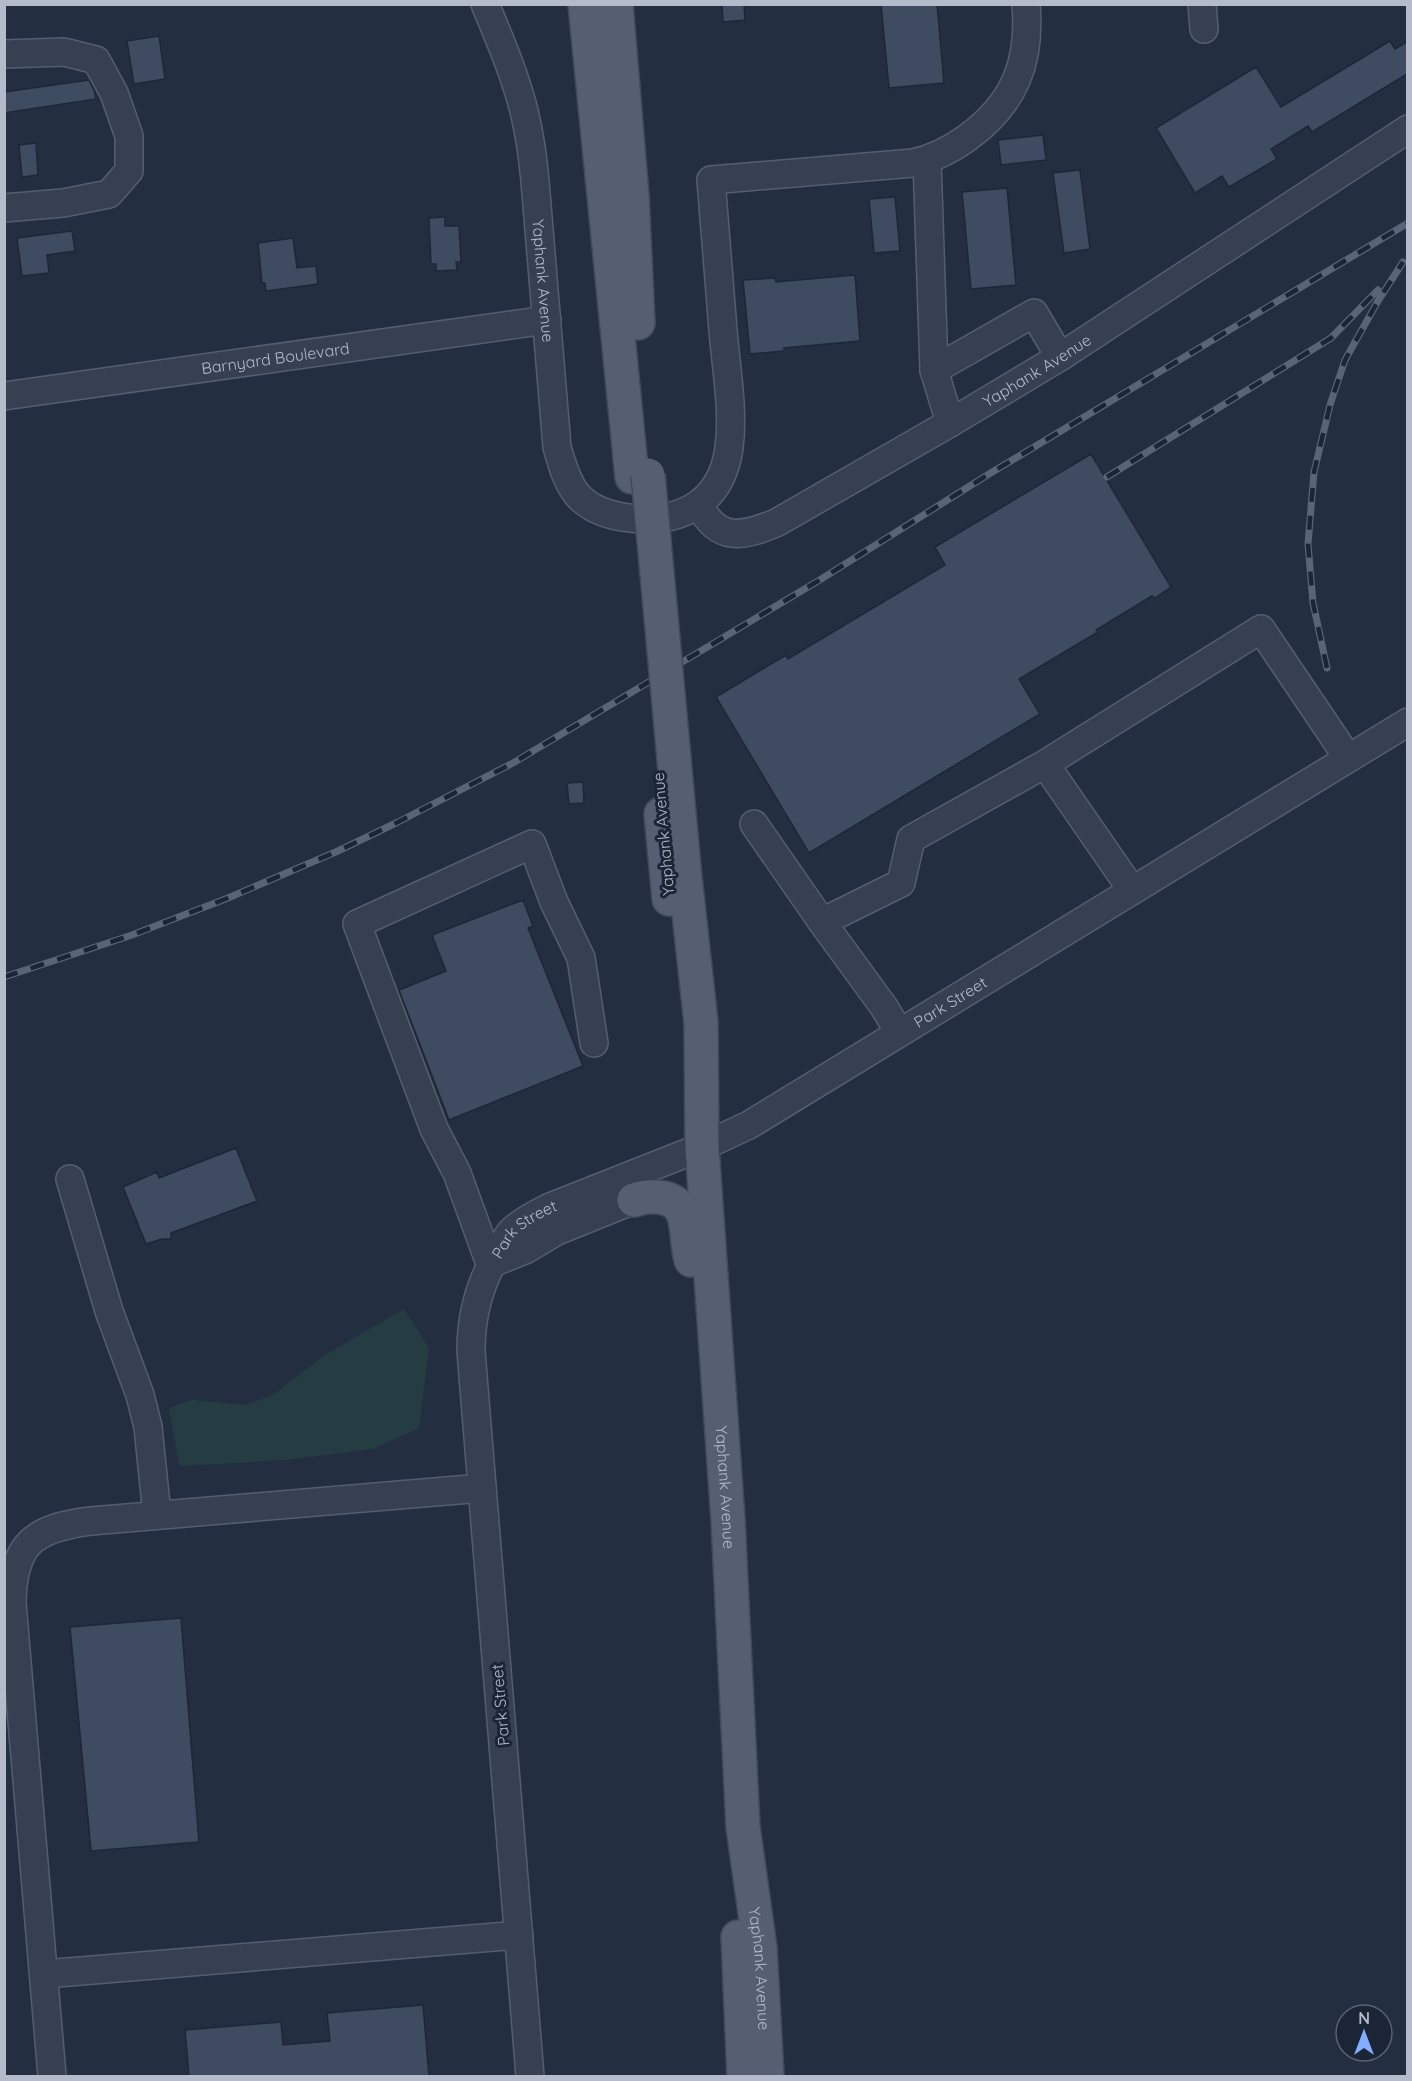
<svg xmlns="http://www.w3.org/2000/svg" width="1412" height="2081" font-family="Quicksand,sans-serif">
<style>
.green{fill:#253d42}
.building{fill:#3f4b61;stroke:#1e2738;stroke-width:1.5}
.lines{fill:none;stroke-linecap:round;stroke-linejoin:round}
.minor-casing{stroke:#555e6e;stroke-width:30}
.major-casing{stroke:#41495a;stroke-width:36}
.minor{stroke:#374051;stroke-width:27}
.major{stroke:#555f71;stroke-width:33}
.rail-casing{stroke:#596478;stroke-width:7}
.rail{stroke:#1c2536;stroke-width:4.5;stroke-dasharray:14;stroke-linecap:butt}
.major-bridge-casing{stroke:#41495a;stroke-width:36;stroke-linecap:butt}
.major-bridge{stroke:#555f71;stroke-width:33}
.labels{text-anchor:middle;stroke-width:6;stroke-linejoin:round;paint-order:stroke}
.street-label{font-size:16px;fill:#b4bbcb;stroke:#1c2536}
</style>
<rect width="100%" height="100%" fill="#232e41"/>
<path class="green" d="M404,1309l25,39 -10,80 -46,21 -87,11 -107,6 -10,-58 23,-8 53,5 28,-10 52,-40z"/>
<path class="building" d="M722,4h22l1,16 -22,2z
M881,4h56l7,79 -55,5z
M159,36l6,43 -31,5 -7,-43z
M1390,41l5,8 12,-7v32l-95,58 -4,-6 -37,23 6,10 -48,28 -7,-11 -27,17 -39,-65 100,-61 25,40z
M89,80l5,10 2,9 -92,14v-21z
M1043,135l3,25 -45,5 -3,-25z
M36,143l2,32 -16,2 -3,-32z
M1080,170l10,79 -26,4 -11,-80z
M1007,188l9,97 -45,4 -9,-97z
M895,197l5,54 -26,2 -5,-54z
M445,217v9h14l2,36h-5l1,8 -21,1v-7h-5l-2,-46z
M72,231l3,20 -28,4 2,18 -27,3 -5,-38z
M293,238l4,30 19,-2 2,18 -52,7 -1,-8h-3l-4,-40z
M855,275l5,66 -76,7v3l-34,3 -7,-74 32,-2 1,4z
M1091,454l80,133 -16,11 -3,-2 -56,34 2,2 -79,47 21,35 -231,139 -93,-156 70,-42 2,4 157,-94 -10,-18z
M583,782l1,21 -15,1 -2,-21z
M523,900l10,26 -5,2 55,138 -134,54 -50,-130 47,-19 -14,-36z
M236,1148l21,53 -86,32v6h-9l-16,5 -23,-57 34,-15 2,6z
M181,1618l18,224 -108,9 -21,-224z
M423,2005l6,71h-240l-4,-46 96,-8 2,23 47,-4 -3,-28z"/>
<g class="lines">
<defs>
<g id="minor">
<path id="s1" d="M485,4c15,36 31,73 40,111 5,22 8,44 10,66l22,266c11,40 20,62 65,70 54,9 99,-11 107,-69 5,-38 -3,-80 -6,-118 -4,-50 -8,-100 -12,-150l202,-17c20,-4 37,-13 54,-25 48,-35 64,-76 59,-134"/>
<path d="M1202,4l2,25"/>
<path d="M4,54l60,-2 32,8 18,33 15,43v35l-20,23 -46,9 -59,5"/>
<path d="M927,160l7,210 16,53"/>
<path d="M934,370l100,-57 26,44"/>
<path id="s2" d="M4,396l543,-76"/>
<path id="s3" d="M699,505c19,37 43,32 77,18l174,-100 110,-66 348,-228"/>
<path d="M1045,764l87,126"/>
<path d="M754,824l68,98"/>
<path d="M899,1032l-15,-25 -62,-85 79,-39 10,-44 134,-75 216,-135 87,129"/>
<path d="M70,1179l39,132 31,84 8,32 9,88"/>
<path d="M490,1264l-33,-91 -23,-44 -77,-205 175,-80 22,58 27,56 13,85"/>
<path d="M490,1264l37,-15 30,-18 77,-31"/>
<path d="M44,1974l475,-39"/>
<path d="M52,2076l-40,-473c1,-60 22,-75 79,-82l391,-33"/>
<path id="s4" d="M530,2076l-59,-725c0,-38 9,-71 30,-103 4,-7 7,-15 13,-19 11,-10 24,-16 36,-22l152,-60 47,-22 659,-403"/>
</g>
<g id="major">
<path d="M585,4l47,473"/>
<path d="M616,4l16,192 6,127"/>
<path d="M661,814l8,85"/>
<path id="s5" d="M684,868l17,155 1,124 26,373 15,307 17,121 7,128"/>
<path d="M634,1200c18,-6 44,-5 50,16 4,14 3,30 7,44"/>
<path d="M738,1937l6,139"/>
</g>
</defs>
<use href="#minor" class="minor-casing"/>
<use href="#major" class="major-casing"/>
<use href="#minor" class="minor"/>
<use href="#major" class="major"/>
<defs>
<path id="rail" d="M1107,477l224,-139 47,-48
M1327,668l-14,-65 -5,-59 6,-72 16,-67 15,-45 33,-59 25,-39
M4,977l128,-42 96,-37 110,-47 60,-29 115,-59 305,-182 171,-107 419,-251"/>
</defs>
<use href="#rail" class="rail-casing"/>
<use href="#rail" class="rail"/>
<defs>
<path id="major-bridge" d="M648,475l36,393"/>
</defs>
<use href="#major-bridge" class="major-bridge-casing"/>
<use href="#major-bridge" class="major-bridge"/>
</g>
<g class="labels">
<g class="street-label">
<text dy="6" stroke="none"><textPath href="#s1" startOffset="285">Yaphank Avenue</textPath></text>
<text dy="6" stroke="none"><textPath href="#s2" startOffset="274">Barnyard Boulevard</textPath></text>
<text dy="6" stroke="none"><textPath href="#s3" startOffset="393">Yaphank Avenue</textPath></text>
<text transform="translate(663 834) rotate(-95)" y="6">Yaphank Avenue</text>
<text dy="6" stroke="none"><textPath href="#s4" startOffset="1353">Park Street</textPath></text>
<text dy="6" stroke="none"><textPath href="#s4" startOffset="867">Park Street</textPath></text>
<text dy="6" stroke="none"><textPath href="#s5" startOffset="621">Yaphank Avenue</textPath></text>
<text transform="translate(500 1705) rotate(-95)" y="6">Park Street</text>
<text dy="6" stroke="none"><textPath href="#s5" startOffset="1104">Yaphank Avenue</textPath></text>
</g>
</g>
<rect width="1412" height="2081" fill="none" stroke="#b4bbcb" stroke-width="12"/>
<g transform="translate(1364 2033)"><circle r="28" fill="#1c2536" stroke="#596172" stroke-width="1.5"/>
<path d="M0-4.5L10 22L0 15L-10 22Z" fill="#85adff"/>
<text y="-9" font-size="16" font-weight="bold" text-anchor="middle" fill="#b4bbcb">N</text>
</g>
</svg>
